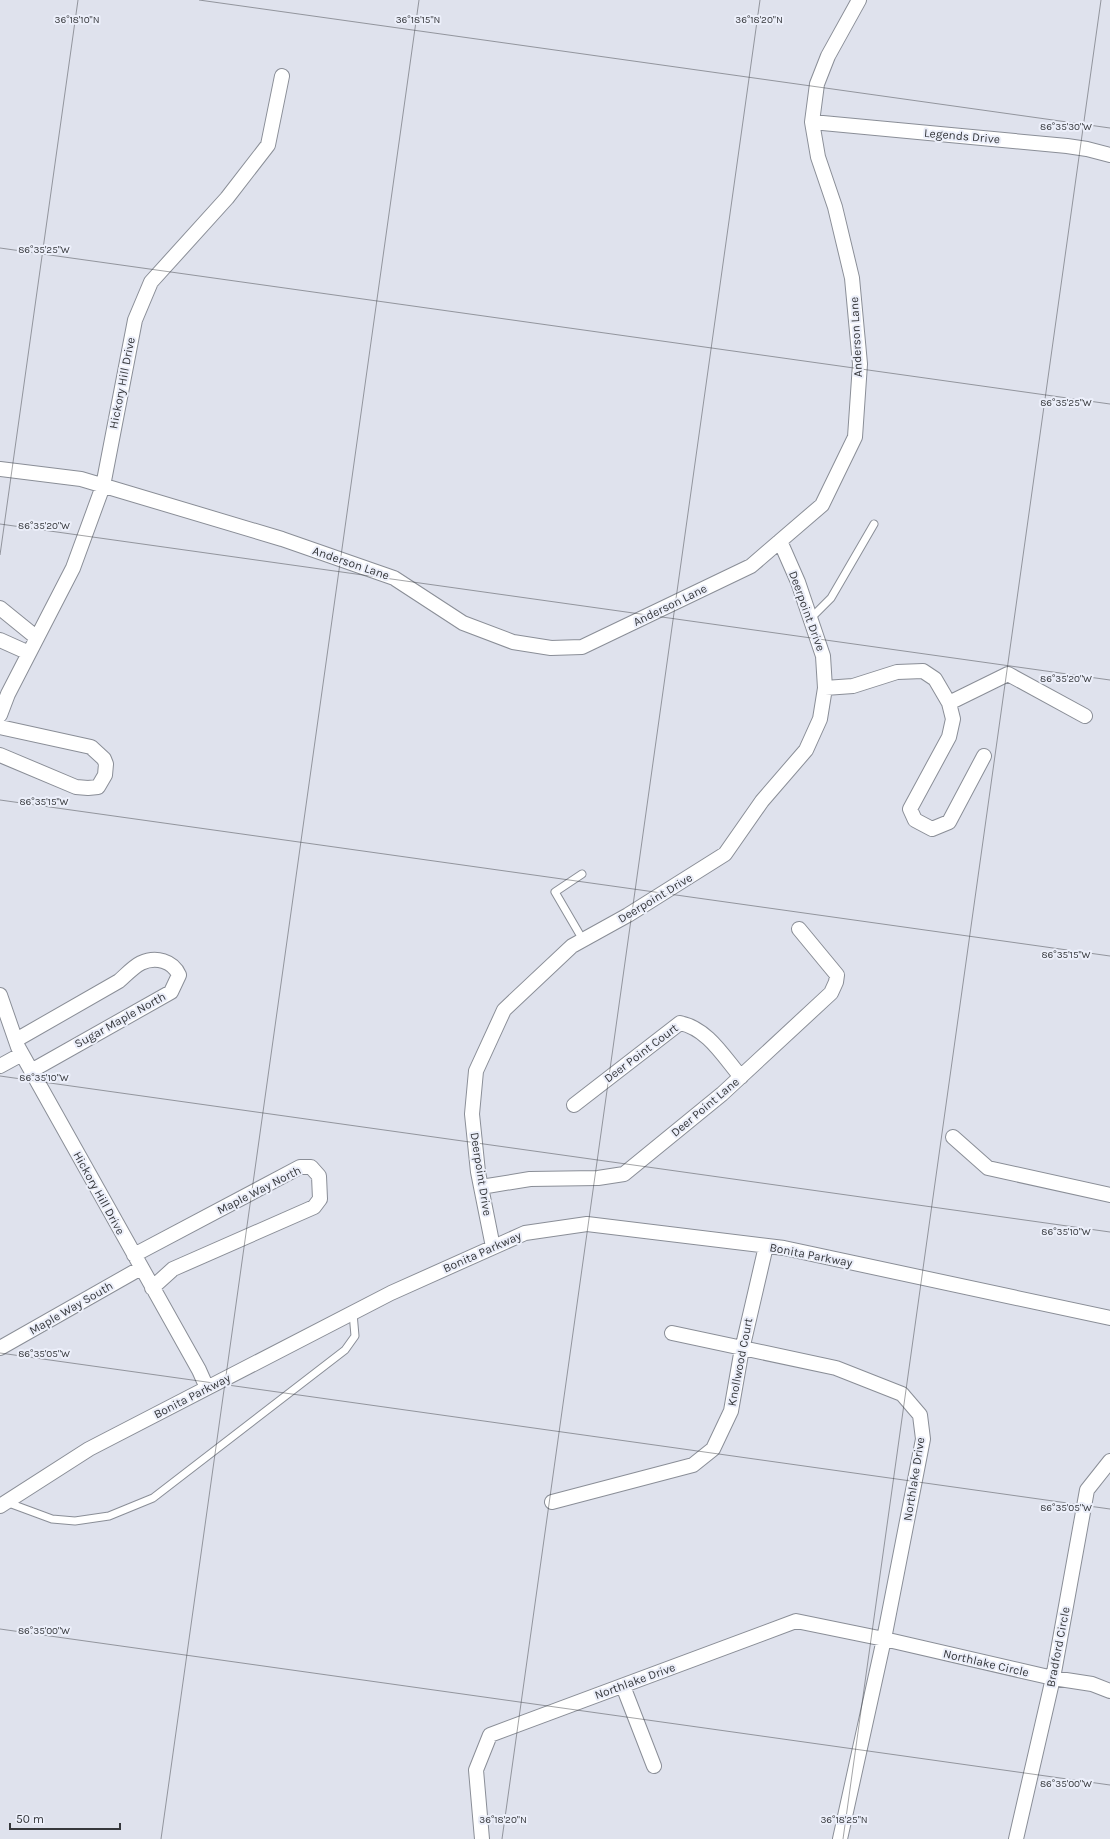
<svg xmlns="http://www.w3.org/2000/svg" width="1110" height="1839" font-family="Karla,sans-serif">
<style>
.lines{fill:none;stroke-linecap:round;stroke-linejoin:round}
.service-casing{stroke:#8a8e97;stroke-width:9}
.minor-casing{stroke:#8a8e97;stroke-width:16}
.service{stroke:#fff;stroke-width:7}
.minor{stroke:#fff;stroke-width:14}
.ticks{fill:none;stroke:#36383c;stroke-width:1;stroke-opacity:0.45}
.labels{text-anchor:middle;stroke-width:4;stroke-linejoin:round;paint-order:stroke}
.street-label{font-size:12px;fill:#36383c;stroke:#eceffa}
.ticks-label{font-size:10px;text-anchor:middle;fill:#36383c;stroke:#eceffa;stroke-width:4;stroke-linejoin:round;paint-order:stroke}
</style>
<rect width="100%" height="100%" fill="#dfe2ed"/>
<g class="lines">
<defs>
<path id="service" d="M810,619l21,-21 43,-74
M582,874l-27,18 28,48
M6,1502l46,17 23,2 34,-5 44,-18 192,-148 10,-14 -2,-23"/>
<path id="minor" d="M812,122l255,24 20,3 23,6
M0,469l81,10 201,60 112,39 69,45 50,19 38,6 31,-1 169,-81 71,-61 33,-68 5,-73 -8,-86 -17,-71 -17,-50 -6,-35 5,-38 11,-28 31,-56
M0,608l37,30
M0,640l29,13
M825,688l28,-2 44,-14 26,-1 12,8 14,24 4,16 -4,18 -39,72 5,11 17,9 17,-7 35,-66
M949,703l59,-29 77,42
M0,715l8,-21 65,-126 30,-82 32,-166 16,-38 76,-84 41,-53 14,-69
M0,727l91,20 13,12 2,5 -1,11 -7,12 -10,1 -12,-1 -76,-32
M0,995l18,52 181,323 8,18
M16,1040l103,-59c7,-6 14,-14 22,-18 15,-7 32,-2 38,12l-8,17 -140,79
M0,1066l22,-12
M574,1105l106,-82c28,6 43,33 61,54
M953,1137l35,31 122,27
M481,1187l49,-8 68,-1 26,-4 98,-80 109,-101 5,-11 1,-7 -38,-46
M493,1247l-15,-75 -6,-58 4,-43 28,-61 68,-64 56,-31 97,-61 37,-53 44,-51 14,-31 5,-31 -2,-32 -25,-74 -18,-41
M134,1255l166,-88h11l8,9 1,23 -6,8 -141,62 -21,19
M672,1333l164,35 66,26 18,21 3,24 -39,200 -44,200
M0,1348l141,-80
M552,1502l141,-37 20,-16 18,-38 10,-57 25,-108
M0,1506l89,-57 302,-156 134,-60 62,-9 197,24 326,70
M623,1686l31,80
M482,1839l-6,-69 14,-35 306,-114 88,18 169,39 39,6 18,7
M1016,1839l37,-161 34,-188 23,-29"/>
</defs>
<use href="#service" class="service-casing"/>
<use href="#minor" class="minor-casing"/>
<use href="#service" class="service"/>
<use href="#minor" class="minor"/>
</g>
<path class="ticks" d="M199,0l911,128M0,248l1110,156M0,524l1110,156M0,555l78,-555M0,800l1110,156M0,1076l1110,156M0,1353l1110,156M0,1629l1110,156M161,1839l258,-1839M502,1839l258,-1839M843,1839l258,-1839"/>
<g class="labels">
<g class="street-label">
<text transform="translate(962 136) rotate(5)" y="4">Legends Drive</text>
<text transform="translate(856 337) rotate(-93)" y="4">Anderson Lane</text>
<text transform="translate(122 383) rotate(-79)" y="4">Hickory Hill Drive</text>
<text transform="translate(351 563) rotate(19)" y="4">Anderson Lane</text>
<text transform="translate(670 605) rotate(-26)" y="4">Anderson Lane</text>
<text transform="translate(807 611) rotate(70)" y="4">Deerpoint Drive</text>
<text transform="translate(655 898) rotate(-31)" y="4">Deerpoint Drive</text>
<text transform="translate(120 1020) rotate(-29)" y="4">Sugar Maple North</text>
<text transform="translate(641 1053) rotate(-37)" y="4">Deer Point Court</text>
<text transform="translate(705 1107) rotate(-40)" y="4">Deer Point Lane</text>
<text transform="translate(481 1174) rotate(81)" y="4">Deerpoint Drive</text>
<text transform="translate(259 1190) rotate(-27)" y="4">Maple Way North</text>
<text transform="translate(99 1193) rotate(61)" y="4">Hickory Hill Drive</text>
<text transform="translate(482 1252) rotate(-24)" y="4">Bonita Parkway</text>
<text transform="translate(811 1255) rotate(11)" y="4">Bonita Parkway</text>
<text transform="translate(71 1308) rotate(-30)" y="4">Maple Way South</text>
<text transform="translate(740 1362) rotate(-79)" y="4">Knollwood Court</text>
<text transform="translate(192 1396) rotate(-27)" y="4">Bonita Parkway</text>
<text transform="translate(914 1479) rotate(-81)" y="4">Northlake Drive</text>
<text transform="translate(1058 1647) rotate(-79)" y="4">Bradford Circle</text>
<text transform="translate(986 1663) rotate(13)" y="4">Northlake Circle</text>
<text transform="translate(635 1681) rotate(-20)" y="4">Northlake Drive</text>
</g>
</g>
<g class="ticks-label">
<text x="77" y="23">36°18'10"N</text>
<text x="418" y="23">36°18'15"N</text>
<text x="759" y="23">36°18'20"N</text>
<text x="1066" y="130">86°35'30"W</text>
<text x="44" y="253">86°35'25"W</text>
<text x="1066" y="406">86°35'25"W</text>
<text x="44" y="529">86°35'20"W</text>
<text x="1066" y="682">86°35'20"W</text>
<text x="44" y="805">86°35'15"W</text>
<text x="1066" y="958">86°35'15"W</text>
<text x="44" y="1081">86°35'10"W</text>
<text x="1066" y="1235">86°35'10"W</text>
<text x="44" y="1357">86°35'05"W</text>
<text x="1066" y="1511">86°35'05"W</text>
<text x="44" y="1634">86°35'00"W</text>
<text x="1066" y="1787">86°35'00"W</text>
<text x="503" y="1823">36°18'20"N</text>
<text x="844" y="1823">36°18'25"N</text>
</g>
<path d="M10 1823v6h110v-6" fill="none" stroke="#36383c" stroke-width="2"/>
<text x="16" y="1823" font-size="12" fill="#36383c" stroke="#eceffa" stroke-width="3" paint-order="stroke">50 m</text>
</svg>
